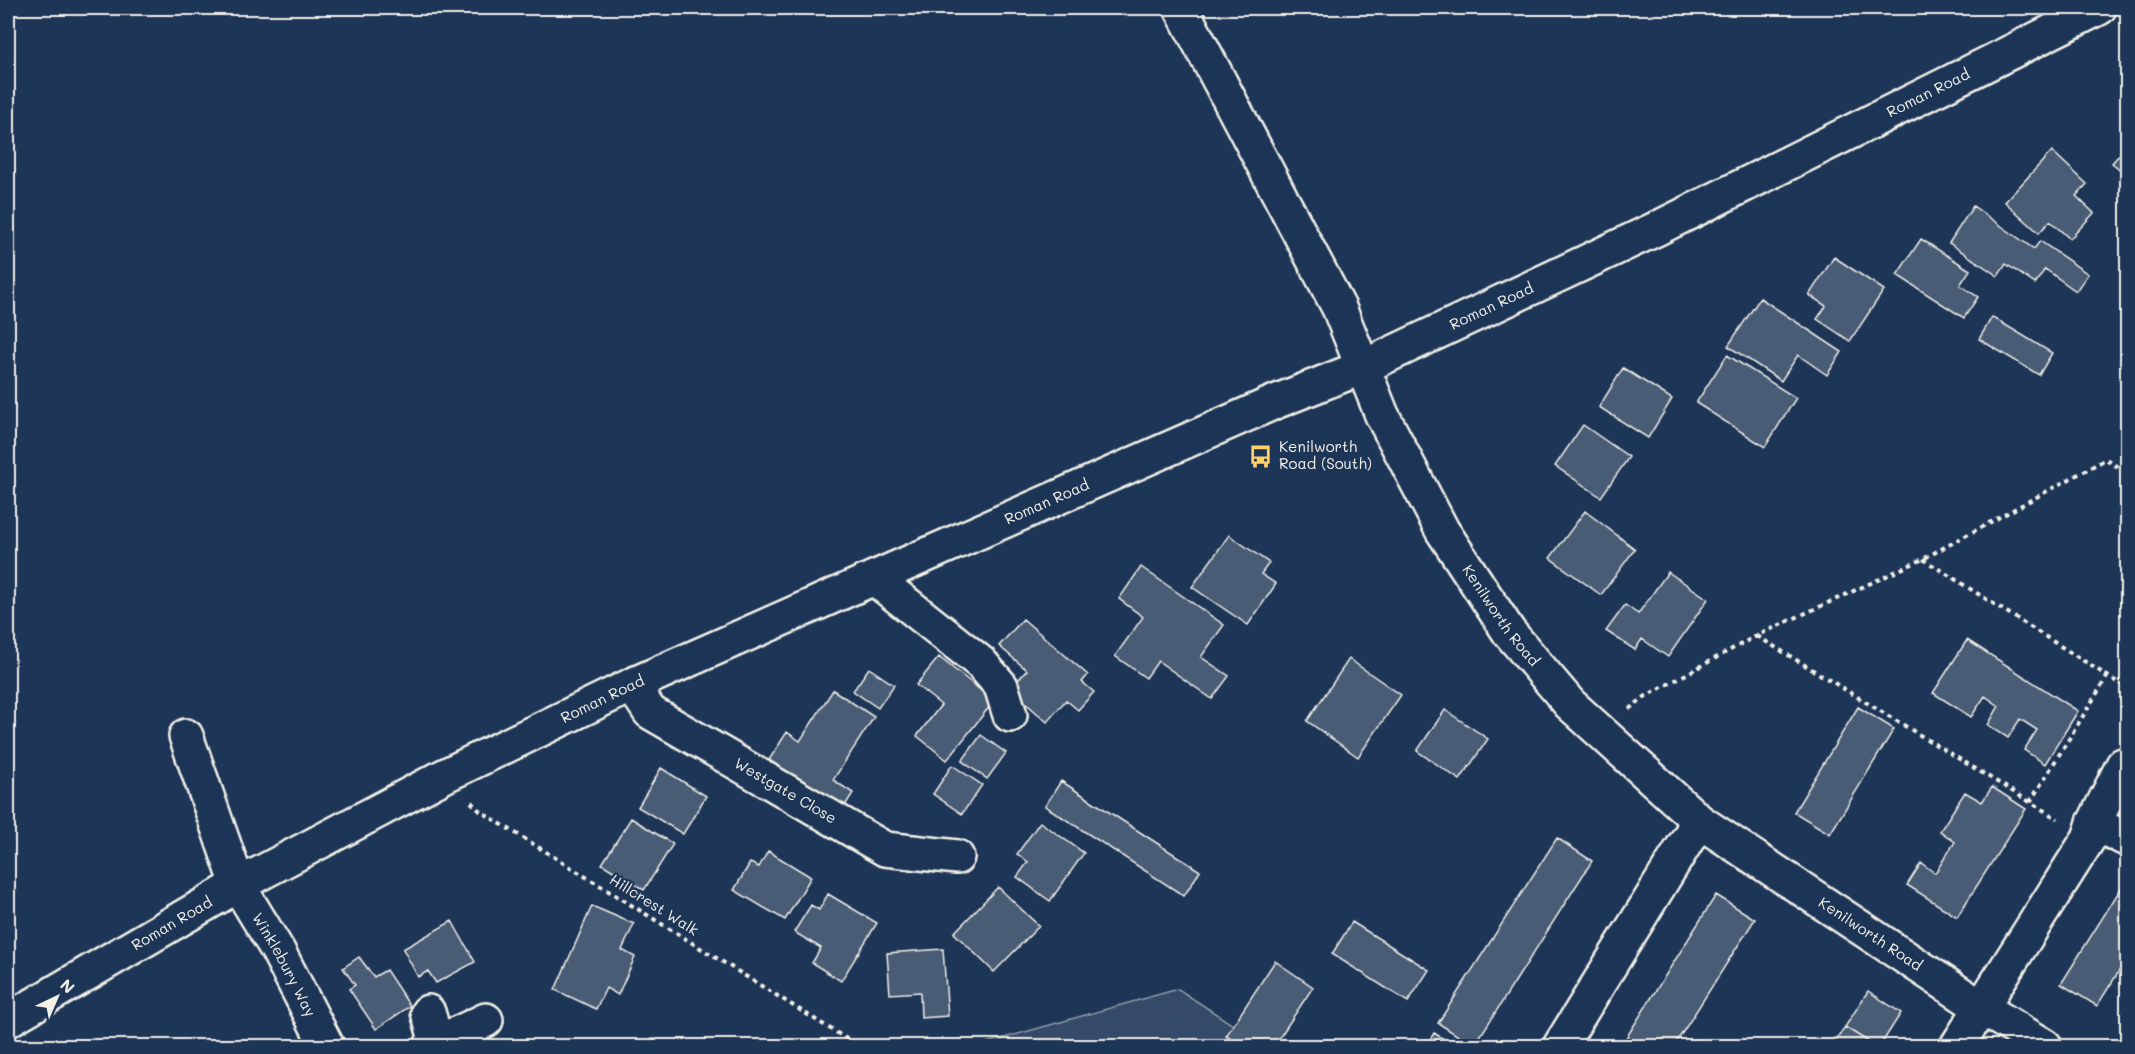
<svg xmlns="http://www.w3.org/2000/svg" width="2135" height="1054" font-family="Mali,sans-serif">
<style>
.green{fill:#354a67;stroke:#949ea8;stroke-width:1.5}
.building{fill:#485b74;stroke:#f4f1e8;stroke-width:1.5}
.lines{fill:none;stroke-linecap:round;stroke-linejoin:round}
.minor-casing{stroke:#f4f1e8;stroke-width:38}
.path{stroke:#f4f1e8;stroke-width:4;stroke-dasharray:4.5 4.5;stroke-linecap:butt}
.minor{stroke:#1d3557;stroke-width:33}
.labels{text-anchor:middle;stroke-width:4.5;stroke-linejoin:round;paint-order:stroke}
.street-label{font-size:15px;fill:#f4f1e8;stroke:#1d3557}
.poi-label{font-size:15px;fill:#f4f1e8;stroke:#1d3557;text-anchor:start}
</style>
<rect width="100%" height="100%" fill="#1d3557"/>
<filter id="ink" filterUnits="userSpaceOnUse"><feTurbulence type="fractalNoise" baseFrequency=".0167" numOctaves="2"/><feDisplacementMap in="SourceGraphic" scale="12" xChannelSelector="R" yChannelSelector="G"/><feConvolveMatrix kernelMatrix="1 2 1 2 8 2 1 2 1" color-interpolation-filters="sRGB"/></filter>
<g filter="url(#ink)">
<path class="green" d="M1178,989l87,57h-290z"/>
<path class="building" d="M2128,145v31l-16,-13z
M2052,151l35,33 -11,12 18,17 -24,26 -20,-18 -11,12 -34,-31z
M1973,206l61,43 6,-8 48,33 -12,17 -31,-22 -10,15 -29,-20 -8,12 -49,-33z
M1921,239l49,31 -10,15 18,12 -14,21 -67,-43z
M1834,257l50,33 -34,51 -33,-22 9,-13 -17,-11z
M1760,298l82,54 -15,23 -29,-20 -17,26 -53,-35z
M1992,317l60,36 -13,22 -60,-36z
M1727,355l69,43 -31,49 -69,-44z
M1623,368l49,31 -24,39 -49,-31z
M1583,425l46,32 -28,40 -46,-31z
M1585,511l50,38 -34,46 -51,-37z
M1229,535l40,28 -8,11 15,10 -28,41 -56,-38z
M1141,567l83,58 -23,32 28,19 -17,23 -54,-38 -12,17 -31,-22 28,-39 -24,-18z
M1668,572l40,27 -40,58 -26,-18 -7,11 -29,-19 19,-26 13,9z
M1023,619l65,56 -6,7 12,10 -16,18 -12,-10 -19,22 -37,-33 17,-19 -28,-24z
M1967,640l111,71 -33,53 -21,-14 13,-20 -17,-11 -12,19 -20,-13 11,-19 -14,-10 -14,21 -38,-24z
M939,657l55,44 -47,59 -30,-24 24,-31 -25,-20z
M1349,659l52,36 -43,62 -51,-36z
M869,668l25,17 -16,23 -25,-17z
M833,690l41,27 -41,63 20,13 -10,16 -74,-49 18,-28 13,9z
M1858,707l36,22 -64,105 -36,-22z
M1445,710l43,29 -28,41 -43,-29z
M981,735l25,18 -19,26 -25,-18z
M952,765l30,20 -20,29 -29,-20z
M661,768l45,28 -23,38 -45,-27z
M1061,781l139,90 -16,25 -139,-90z
M1992,787l34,22 -69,108 -50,-32 14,-22 14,10 20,-31 -15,-11 25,-39 17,10z
M631,818l42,26 -29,46 -42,-26z
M1040,822l44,31 -34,48 -33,-24 11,-15 -11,-8z
M1557,838l35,23 -118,185 -36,-23z
M768,851l43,26 -26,43 -51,-30 16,-27 9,4z
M2128,877v84l-2,-1 -29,46 -36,-22z
M998,887l41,39 -45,46 -40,-39z
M828,894l49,29 -36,58 -29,-18 9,-15 -27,-16 17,-27 8,5z
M1716,895l39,24 -81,127h-53z
M592,906l42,18 -12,26 13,7 -17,38 -12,-7 -10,21 -41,-19z
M452,921l23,41 -39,21 -8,-12 -10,6 -15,-28z
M1352,922l77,48 -21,32 -76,-48z
M943,949l5,67 -27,2 -1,-26 -30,2 -3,-41z
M359,957l15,20 12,-7 24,36 -34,23 -27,-40 6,-4 -12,-17z
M1275,961l38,26 -39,59h-32l-16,-10z
M1868,991l33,22 -21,33h-5l-30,-19z
M1845,1027l30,19h-43z
M1434,1033l21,13h-29z"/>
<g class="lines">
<defs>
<g id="minor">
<path id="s1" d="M1181,8l158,300 43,107 60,115 67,102 61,72 129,117 283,187 63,38"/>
<path d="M874,578l107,85 20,23 9,29"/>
<path id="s2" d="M632,685l18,27 235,137 72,8"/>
<path id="s3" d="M186,736l52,149 40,66 49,95"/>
<path d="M2094,823l34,17"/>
<path d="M428,1012l9,31"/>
<path id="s4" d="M8,1020l230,-135 208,-110 186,-90 242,-107 401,-176 88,-35 295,-139 441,-220"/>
<path d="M431,1046l55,-26"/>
<path d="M1560,1046l139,-225"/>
<path d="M1957,1046l132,-208 5,-15 29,-58 5,2"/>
</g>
</defs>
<use href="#minor" class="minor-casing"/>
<path class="path" d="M1923,559l205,130
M1757,636l301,183
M1629,709l17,-13 110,-60 167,-77 183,-100 22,15
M471,802l9,9 378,235
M2030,802l77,-125"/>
<use href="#minor" class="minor"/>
</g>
</g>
<defs>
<symbol id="bus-bare" viewBox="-9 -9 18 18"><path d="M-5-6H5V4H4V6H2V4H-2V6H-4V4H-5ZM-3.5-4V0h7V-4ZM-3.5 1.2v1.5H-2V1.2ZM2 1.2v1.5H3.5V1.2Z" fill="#ffd166" stroke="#1d3557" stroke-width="2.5" paint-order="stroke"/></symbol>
</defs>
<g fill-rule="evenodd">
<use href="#bus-bare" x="1244" y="440" width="33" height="33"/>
</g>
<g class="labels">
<g class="street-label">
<text dy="5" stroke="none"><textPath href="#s4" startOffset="2134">Roman Road</textPath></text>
<text dy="5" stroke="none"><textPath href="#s4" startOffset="1648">Roman Road</textPath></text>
<text dy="5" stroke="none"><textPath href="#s4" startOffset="1162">Roman Road</textPath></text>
<text dy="5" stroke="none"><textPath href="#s1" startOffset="688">Kenilworth Road</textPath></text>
<text dy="5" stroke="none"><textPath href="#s4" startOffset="676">Roman Road</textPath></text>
<text dy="5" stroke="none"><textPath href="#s2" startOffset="189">Westgate Close</textPath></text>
<text transform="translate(654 905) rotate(32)" y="5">Hillcrest Walk</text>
<text dy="5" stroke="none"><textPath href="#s4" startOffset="190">Roman Road</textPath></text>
<text dy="5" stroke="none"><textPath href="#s1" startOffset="1180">Kenilworth Road</textPath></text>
<text dy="5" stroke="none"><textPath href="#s3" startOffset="250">Winklebury Way</textPath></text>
</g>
<g class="poi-label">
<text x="1279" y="452">Kenilworth<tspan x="1279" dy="17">Road (South)</tspan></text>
</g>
</g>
<rect width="2135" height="1054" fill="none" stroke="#1d3557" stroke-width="30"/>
<rect x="15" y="15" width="2105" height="1024" fill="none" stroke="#f4f1e8" stroke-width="2" filter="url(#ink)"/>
<g transform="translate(57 997) rotate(44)" stroke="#1d3557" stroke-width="4.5" paint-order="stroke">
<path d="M0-4.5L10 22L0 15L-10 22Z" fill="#f4f1e8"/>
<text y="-9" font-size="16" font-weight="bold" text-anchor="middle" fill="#f4f1e8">N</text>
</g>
</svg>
